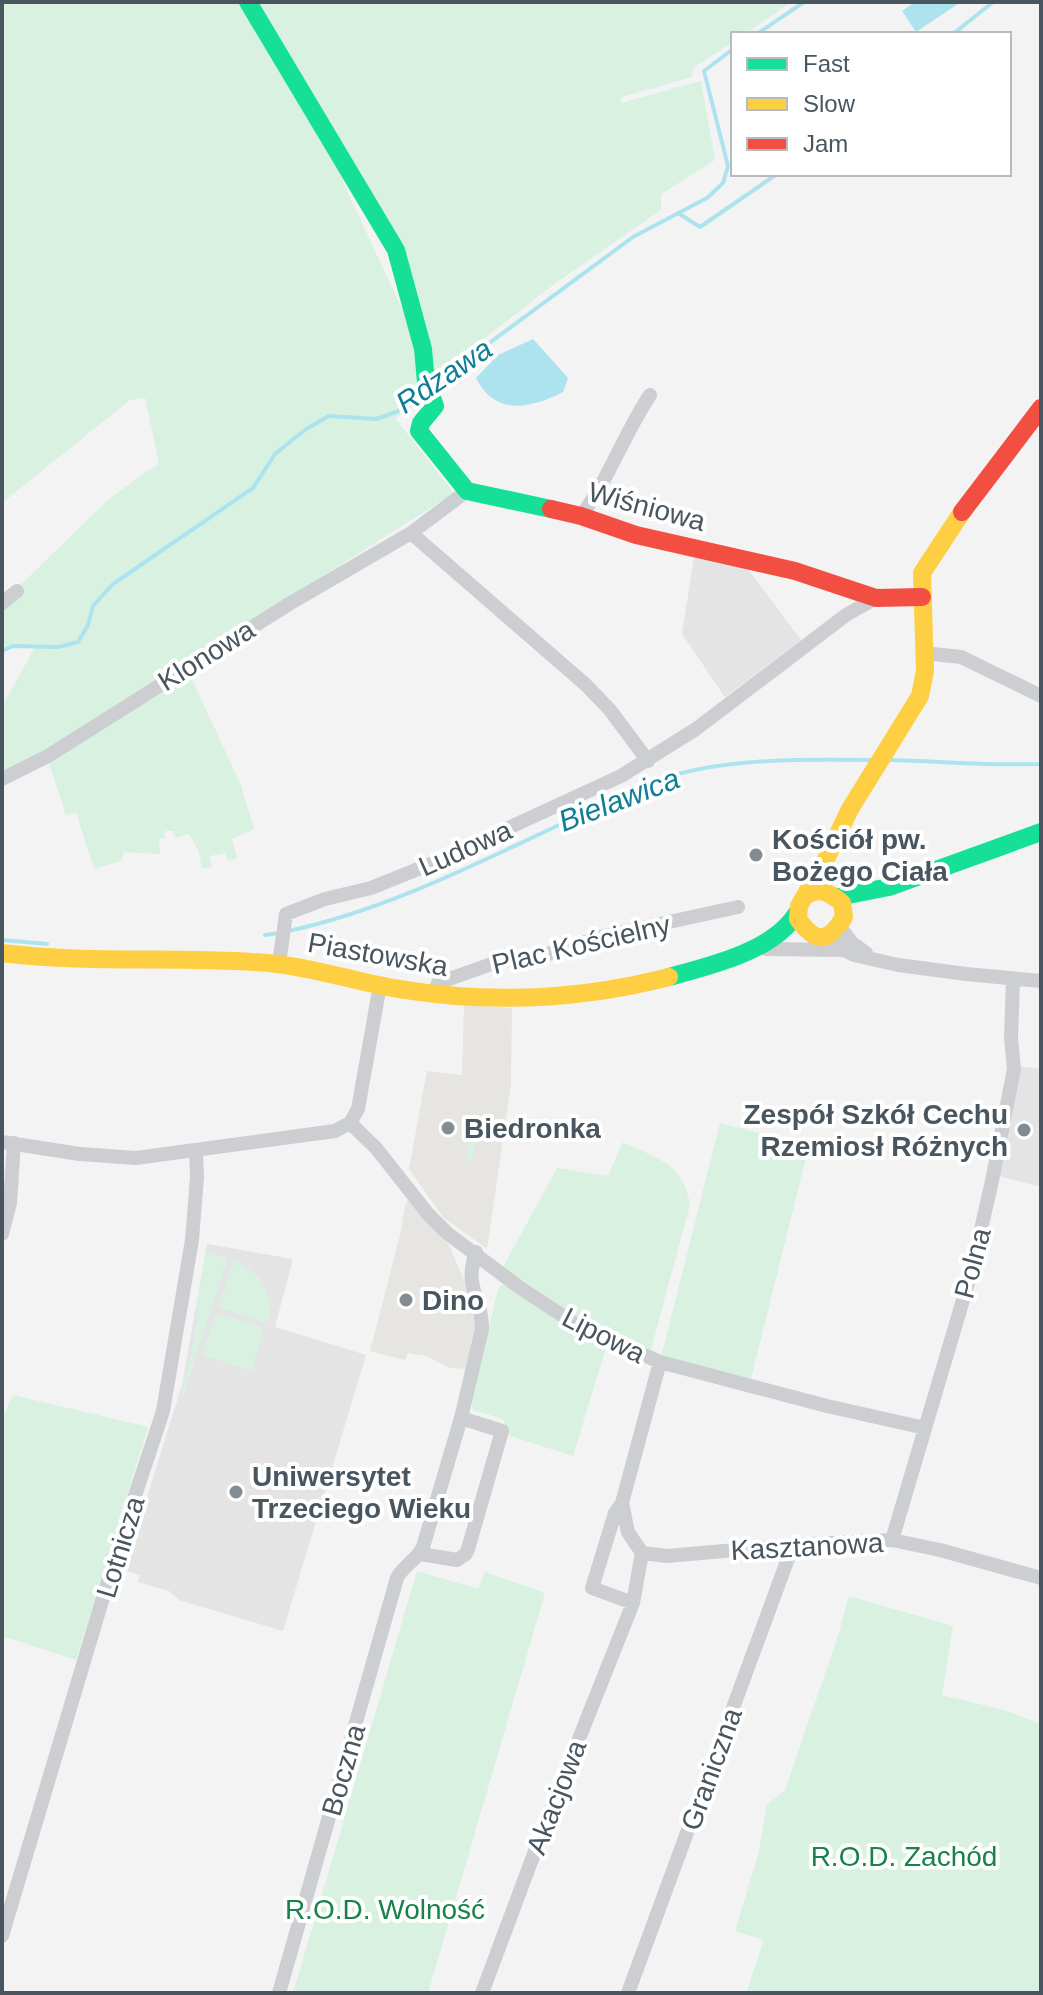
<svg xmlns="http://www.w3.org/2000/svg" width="1043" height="1995" font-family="Helvetica,sans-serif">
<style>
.commercial{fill:#e6e5e2}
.education{fill:#e5e4e5}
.green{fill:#d8f1e1}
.water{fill:#ade3ee}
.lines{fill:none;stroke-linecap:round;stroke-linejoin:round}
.stream{stroke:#ade3ee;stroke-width:4}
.street{stroke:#ccced1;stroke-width:14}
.fast{stroke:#16e098;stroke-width:18}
.slow{stroke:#ffcf43;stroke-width:18}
.jam{stroke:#f24e42;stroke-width:18}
.poi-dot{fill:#848c93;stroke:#fff;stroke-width:3}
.labels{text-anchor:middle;stroke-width:8;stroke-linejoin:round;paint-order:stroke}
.street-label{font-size:28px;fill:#49555f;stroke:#fff}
.poi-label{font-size:28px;font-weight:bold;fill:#49555f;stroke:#fff;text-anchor:start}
.park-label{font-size:28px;fill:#18824a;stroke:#fff}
.water-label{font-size:30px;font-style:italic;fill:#0e7e96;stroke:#fff}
</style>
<rect width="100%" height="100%" fill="#f3f3f3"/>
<path class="commercial" d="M464,1005l48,3 -1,76 -24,165 -44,-32 -34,-48 18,-98 35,4z
M409,1199l39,44 30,69 -9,57 -19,-1 -24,-12 -18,-3 -3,7 -35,-9 31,-120 4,-26z"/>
<path class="education" d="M694,557l51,8 56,75 -76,57 -43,-63z
M1021,1066l20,3v118l-42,-11z
M207,1244l86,15 -18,68 91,28 -83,276 -104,-31 -10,-9 -31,-9 2,-7 -16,-5 58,-185z"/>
<path class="green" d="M2,2h789l-46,32h-12v8l-40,26 -1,9 -71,20v6l80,-22 14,79 -54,34v16l-108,75 -121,94 -32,-118 -47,-85 -11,4 68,146 13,76 -28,16 59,75 -452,286v-72l33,-60 -22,-1 -11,5v-48l107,-104 50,-36 -14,-65 -15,2 -128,103z
M189,673l52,112 13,44 -22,10 5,19 -9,3 -3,-8 -15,3 2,11 -10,2 -3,-17 -10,-18 -14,4 -2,-7h-8v7l-6,1 1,15 -36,-2 -3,9 -27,8 -18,-57 -10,3 -17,-51z
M474,1117l6,1 -8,43 -6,-1z
M720,1123l89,23 -58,233 -90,-22z
M623,1142c33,16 61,21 67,63l-40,148 -63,-29 -84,-57 54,-99 51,8z
M211,1252l15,6 1,3 -45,138 -2,-1c4,-20 22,-78 16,-93l10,-52z
M234,1261c28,12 38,29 35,59l-4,3 -47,-16z
M503,1284l103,64 -33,108 -63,-20 -7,-17 -30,-9 -2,-8 27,-113z
M216,1313l48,14 -11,42 -3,2 -48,-16z
M13,1395l135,32 -72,233 -74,-24v-216z
M417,1571l61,18 7,-17 60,21 -117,400h-135z
M849,1596l104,30 -11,69 65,16 34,13v269h-295l18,-53 -29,-9 23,-76 9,-50 18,-15 53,-154z"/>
<path class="water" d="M915,2h46l-45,30 -14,-21z
M533,339l35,39 -5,14c-31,16 -68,25 -87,-14l22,-23z"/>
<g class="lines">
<path class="stream" d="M757,34l47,-32
M953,34l40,-32
M678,213l22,14 77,-53
M436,388l44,-38 153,-113 74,-39 16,-15 5,-17 -24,-95 29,-22
M2,651l11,-5 45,1 20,-5 10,-17 5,-19 20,-22 140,-96 22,-34 31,-25 23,-13 47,3 20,-7 30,-16
M888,760c51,1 102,6 153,4
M288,931c104,-22 203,-75 299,-119 26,-12 51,-25 78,-34 59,-20 144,-19 206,-18
M265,935l14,-2
M2,940l45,4"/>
<path class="street" d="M581,516c28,-37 43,-82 69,-121
M411,533l175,152 24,25 38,51
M2,603l15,-12
M924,653l37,4 80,39
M2,779l46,-23 241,-152 122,-71 56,-42
M840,927l12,16 14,10
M826,937l18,13 10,5 44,10 68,9 75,7
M766,949l78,1
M279,964l7,-50 39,-15 46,-11 57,-23 193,-89 75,-47 150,-114 30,-17
M434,994l4,-11 59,-21 51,-8 52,-17 138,-30
M350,1123l26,25 52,66 19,19 72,54 61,40 80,35 167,44 98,22
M2,1142l78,12 56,4 199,-27 15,-8 8,-14 22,-124
M2,1234l8,-31 4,-60
M660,1362l-38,141 6,29 14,21 25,3 126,-11 99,-5 48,10 101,28
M622,1503l-7,10 -23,75 41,15
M892,1540l79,-267 21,-92 22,-112 -3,-31 2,-58
M420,1554l37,6 9,-6 2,-5 34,-118 -41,-13
M2,1936l117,-392 44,-133 29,-171 5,-63 -1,-27
M279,1993l118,-415c7,-13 20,-18 26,-31l38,-129 21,-89c1,-32 -19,-40 -6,-77
M482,1993l62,-166 89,-224 9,-50
M628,1993l165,-448"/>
<path class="fast" d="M248,2l148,248 27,99 3,33 9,24 -14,17 -2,8 48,60 84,18
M838,897l51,-10 152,-55
M669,977c41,-11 105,-26 128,-64"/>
<path class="slow" d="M807,895c14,-9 24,-1 35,8l2,14c-16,26 -28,27 -46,2l1,-13 27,-47 24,-50 70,-113 5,-25 -3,-98 40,-61
M2,953c89,11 177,3 266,10 45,4 87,19 131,26 92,15 181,11 270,-12"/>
<path class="jam" d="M551,509l30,7 55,19 159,36 81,27 46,-1
M962,512l79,-104"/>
</g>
<g class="poi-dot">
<circle cx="756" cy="855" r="8"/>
<circle cx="448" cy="1128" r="8"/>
<circle cx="1024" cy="1130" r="8"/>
<circle cx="406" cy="1300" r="8"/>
<circle cx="236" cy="1492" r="8"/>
</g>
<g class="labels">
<g class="street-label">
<text transform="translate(647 506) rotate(15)" y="10">Wiśniowa</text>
<text transform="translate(206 655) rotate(-32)" y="10">Klonowa</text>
<text transform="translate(465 848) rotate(-24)" y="10">Ludowa</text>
<text transform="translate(581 944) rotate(-13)" y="10">Plac Kościelny</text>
<text transform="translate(378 954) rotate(10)" y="10">Piastowska</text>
<text transform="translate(972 1263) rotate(-75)" y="10">Polna</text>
<text transform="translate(604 1335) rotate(27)" y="10">Lipowa</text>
<text transform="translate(807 1546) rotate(-3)" y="10">Kasztanowa</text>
<text transform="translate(120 1547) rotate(-73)" y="10">Lotnicza</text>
<text transform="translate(711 1769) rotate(-70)" y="10">Graniczna</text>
<text transform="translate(343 1770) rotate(-74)" y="10">Boczna</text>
<text transform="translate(556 1797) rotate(-69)" y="10">Akacjowa</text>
</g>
<g class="poi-label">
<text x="772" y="849">Kościół pw.<tspan x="772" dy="32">Bożego Ciała</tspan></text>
<text x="1008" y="1124" text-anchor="end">Zespół Szkół Cechu<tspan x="1008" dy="32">Rzemiosł Różnych</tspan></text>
<text x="464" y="1138">Biedronka</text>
<text x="422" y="1310">Dino</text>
<text x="252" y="1486">Uniwersytet<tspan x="252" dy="32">Trzeciego Wieku</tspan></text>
</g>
<g class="park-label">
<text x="904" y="1866">R.O.D. Zachód</text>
<text x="385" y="1919">R.O.D. Wolność</text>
</g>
<g class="water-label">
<text transform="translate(444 376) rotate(-34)" y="10">Rdzawa</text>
<text transform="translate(619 800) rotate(-21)" y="10">Bielawica</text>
</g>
</g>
<rect width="1043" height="1995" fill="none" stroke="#49555f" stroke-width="8"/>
<rect x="731" y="32" width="280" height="144" fill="#ffffff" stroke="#b6bbbf" stroke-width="2"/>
<rect x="747" y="58" width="40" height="12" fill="#16e098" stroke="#b6bbbf" stroke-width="2"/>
<text x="803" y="72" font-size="24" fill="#49555f">Fast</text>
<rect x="747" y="98" width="40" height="12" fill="#ffcf43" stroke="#b6bbbf" stroke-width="2"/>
<text x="803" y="112" font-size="24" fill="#49555f">Slow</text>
<rect x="747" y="138" width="40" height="12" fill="#f24e42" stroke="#b6bbbf" stroke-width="2"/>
<text x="803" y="152" font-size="24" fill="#49555f">Jam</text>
</svg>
